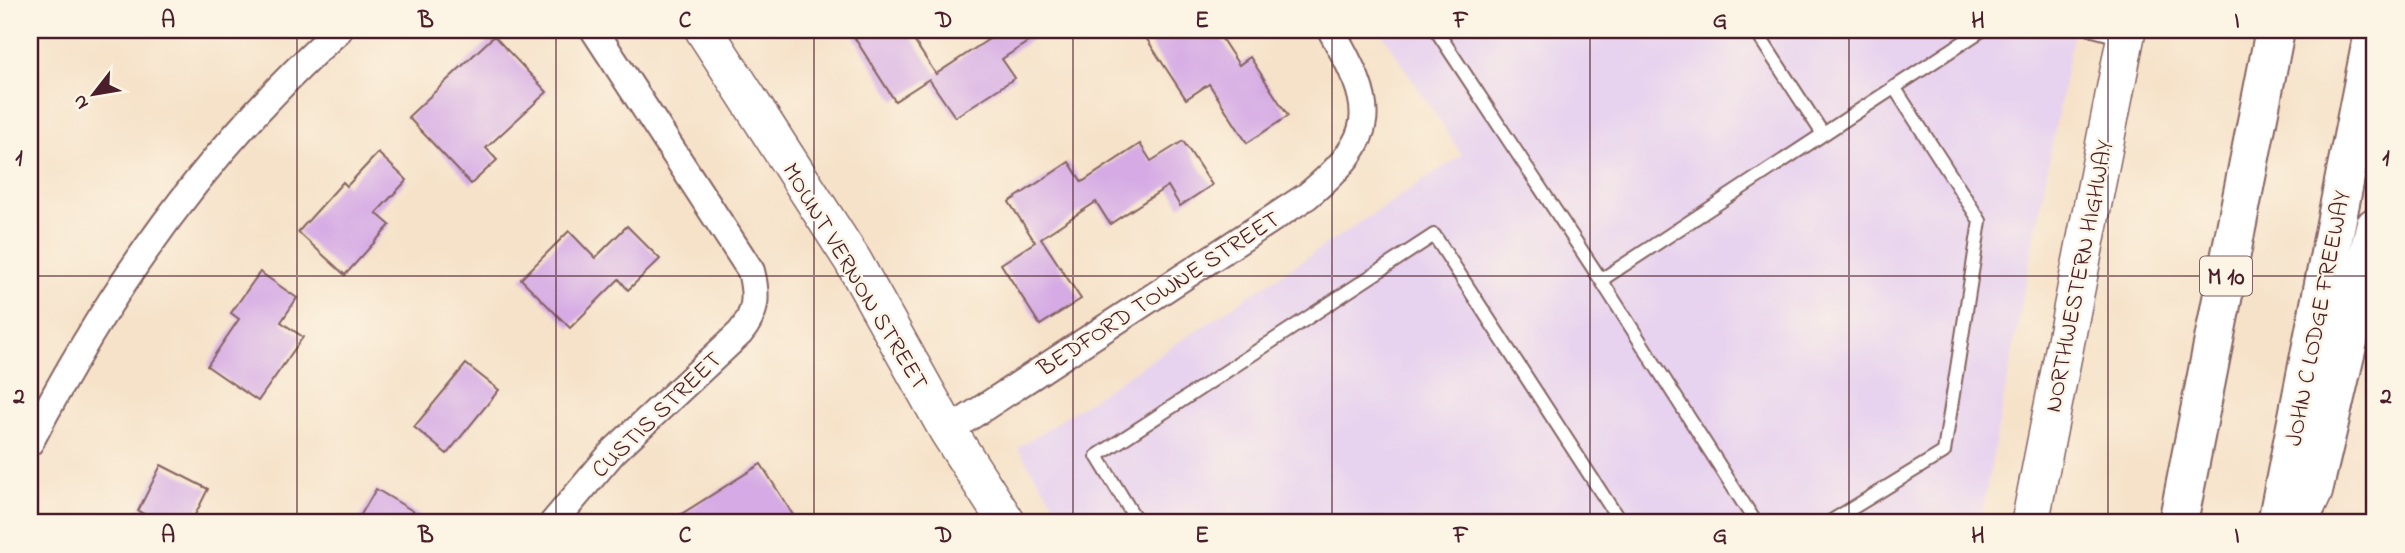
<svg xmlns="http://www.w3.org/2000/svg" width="2405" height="553" font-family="'Indie Flower',sans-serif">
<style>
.built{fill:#e7d2ef}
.building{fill:#d6abe5}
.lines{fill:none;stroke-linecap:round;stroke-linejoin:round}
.lane-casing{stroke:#866362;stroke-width:16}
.street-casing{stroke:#866362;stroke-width:30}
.secondary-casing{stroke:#866362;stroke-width:40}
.highway-casing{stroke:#866362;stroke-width:42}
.lane{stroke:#fff;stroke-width:12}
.street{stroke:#fff;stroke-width:26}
.secondary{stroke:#fff;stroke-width:37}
.highway{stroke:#fff;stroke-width:38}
.grid{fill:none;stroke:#4a1f2b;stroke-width:2;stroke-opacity:0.55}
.labels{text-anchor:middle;stroke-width:5;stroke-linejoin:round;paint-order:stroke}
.shield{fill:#fcf5e5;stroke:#7f5f63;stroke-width:2}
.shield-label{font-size:23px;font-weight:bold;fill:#4a1f2b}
.street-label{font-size:24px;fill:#4a1f2b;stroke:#fcf5e5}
.neatline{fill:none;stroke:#4a1f2b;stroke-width:2.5}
.grid-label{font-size:23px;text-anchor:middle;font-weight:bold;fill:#4a1f2b}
</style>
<rect width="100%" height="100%" fill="#fcf5e5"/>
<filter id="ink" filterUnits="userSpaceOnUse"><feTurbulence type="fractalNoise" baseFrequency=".0143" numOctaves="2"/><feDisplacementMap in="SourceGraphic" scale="14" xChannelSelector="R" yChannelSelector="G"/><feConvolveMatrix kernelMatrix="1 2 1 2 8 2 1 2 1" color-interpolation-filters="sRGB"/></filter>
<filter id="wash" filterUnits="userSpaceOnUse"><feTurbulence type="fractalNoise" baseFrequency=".00686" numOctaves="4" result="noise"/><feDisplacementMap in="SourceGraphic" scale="28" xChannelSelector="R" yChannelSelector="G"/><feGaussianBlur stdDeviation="1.57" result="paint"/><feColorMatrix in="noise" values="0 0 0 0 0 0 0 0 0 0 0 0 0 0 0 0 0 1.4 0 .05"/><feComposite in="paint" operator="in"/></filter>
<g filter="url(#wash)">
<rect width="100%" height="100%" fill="#f6e2c9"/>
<path class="built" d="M1380,30h694l-94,493h-914l-48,-75 444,-293z"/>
<g id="blocks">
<path class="building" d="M865,30h42l29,44 53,-35 -6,-9h63l-44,29 13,19 -60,39 -26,-38 -34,22 -41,-64z
M1148,30h68l23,35 11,-8 38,59 -41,27 -38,-59 -23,15 -42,-64 6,-3z
M494,36l53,56 -61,56 11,12 -26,24 -63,-67z
M1183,141l29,44 -32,21 -12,-20 -58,38 -14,-22 -55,36 40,61 -41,26 -39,-61 34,-22 -26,-40 60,-40 13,20 58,-38 11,17z
M378,153l29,27 -31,33 14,12 -45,50 -47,-43 45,-50 4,4z
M627,226l33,33 -32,31 -9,-11 -49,49 -49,-49 48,-48 26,27z
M260,272l37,26 -16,24 22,15 -45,64 -51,-35 32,-47 -8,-6z
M466,364l33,26 -52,64 -33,-27z
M761,464l37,59h-131z
M161,465l47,24 -17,34h-36l2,-2 -19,-10z
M376,489l47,28 -4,6h-63z"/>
</g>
</g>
<g filter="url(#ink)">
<use href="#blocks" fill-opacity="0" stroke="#866362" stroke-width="2"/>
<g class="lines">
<defs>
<path id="lane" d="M1436,30l165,250 381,-250
M1755,30l68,104
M2093,30l30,8
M1601,280l155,243
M1138,523l-41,-67 337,-221 187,288
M1828,523l116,-71 36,-231 -86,-134"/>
<path id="street" d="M948,431l359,-235c73,-61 69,-87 24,-166
M30,442c80,-155 179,-295 309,-412
M553,523l60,-71 127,-119c17,-20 17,-38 11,-62l-157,-241"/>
<path id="secondary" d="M704,30l149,231 95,170 59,92
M2030,523l97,-493"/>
<path id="highway" d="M2178,523l97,-493
M2277,523l97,-493
M2298,523l15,-32 62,-264"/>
</defs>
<use href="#lane" class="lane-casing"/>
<use href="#street" class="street-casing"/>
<use href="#secondary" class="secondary-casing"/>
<use href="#highway" class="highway-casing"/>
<use href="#lane" class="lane"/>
<use href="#street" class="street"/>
<use href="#secondary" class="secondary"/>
<use href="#highway" class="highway"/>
</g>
</g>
<path class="grid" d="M297,30v493M556,30v493M814,30v493M1073,30v493M1332,30v493M1590,30v493M1849,30v493M2108,30v493M30,276h2345"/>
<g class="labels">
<rect class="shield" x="2200" y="256.5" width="52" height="39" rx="5"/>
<g class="shield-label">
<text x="2226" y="284">M 10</text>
</g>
<g class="street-label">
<text transform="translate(856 276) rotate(59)" y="8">MOUNT VERNON STREET</text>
<text transform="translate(2078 276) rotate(-79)" y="8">NORTHWESTERN HIGHWAY</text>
<text transform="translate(1158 293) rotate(-33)" y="8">BEDFORD TOWNE STREET</text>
<text transform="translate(2317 318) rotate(-79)" y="8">JOHN C LODGE FREEWAY</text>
<text transform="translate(656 414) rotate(-44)" y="8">CUSTIS STREET</text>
</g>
</g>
<rect width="2405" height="553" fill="none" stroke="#fcf5e5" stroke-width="77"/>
<g transform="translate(94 94) rotate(239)" stroke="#fcf5e5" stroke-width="5" paint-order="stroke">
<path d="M0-5L12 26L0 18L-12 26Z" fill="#4a1f2b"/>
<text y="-10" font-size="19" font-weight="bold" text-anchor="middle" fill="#4a1f2b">N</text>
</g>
<rect x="38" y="38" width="2328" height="476" class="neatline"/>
<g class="grid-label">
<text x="168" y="27">A</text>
<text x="426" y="27">B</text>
<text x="685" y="27">C</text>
<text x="944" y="27">D</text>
<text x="1202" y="27">E</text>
<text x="1461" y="27">F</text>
<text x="1720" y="27">G</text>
<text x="1978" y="27">H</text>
<text x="2237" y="27">I</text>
<text x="19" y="165">1</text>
<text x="2386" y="165">1</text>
<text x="19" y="403">2</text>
<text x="2386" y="403">2</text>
<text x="168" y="542">A</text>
<text x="426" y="542">B</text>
<text x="685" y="542">C</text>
<text x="944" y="542">D</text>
<text x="1202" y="542">E</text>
<text x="1461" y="542">F</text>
<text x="1720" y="542">G</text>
<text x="1978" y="542">H</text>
<text x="2237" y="542">I</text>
</g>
</svg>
